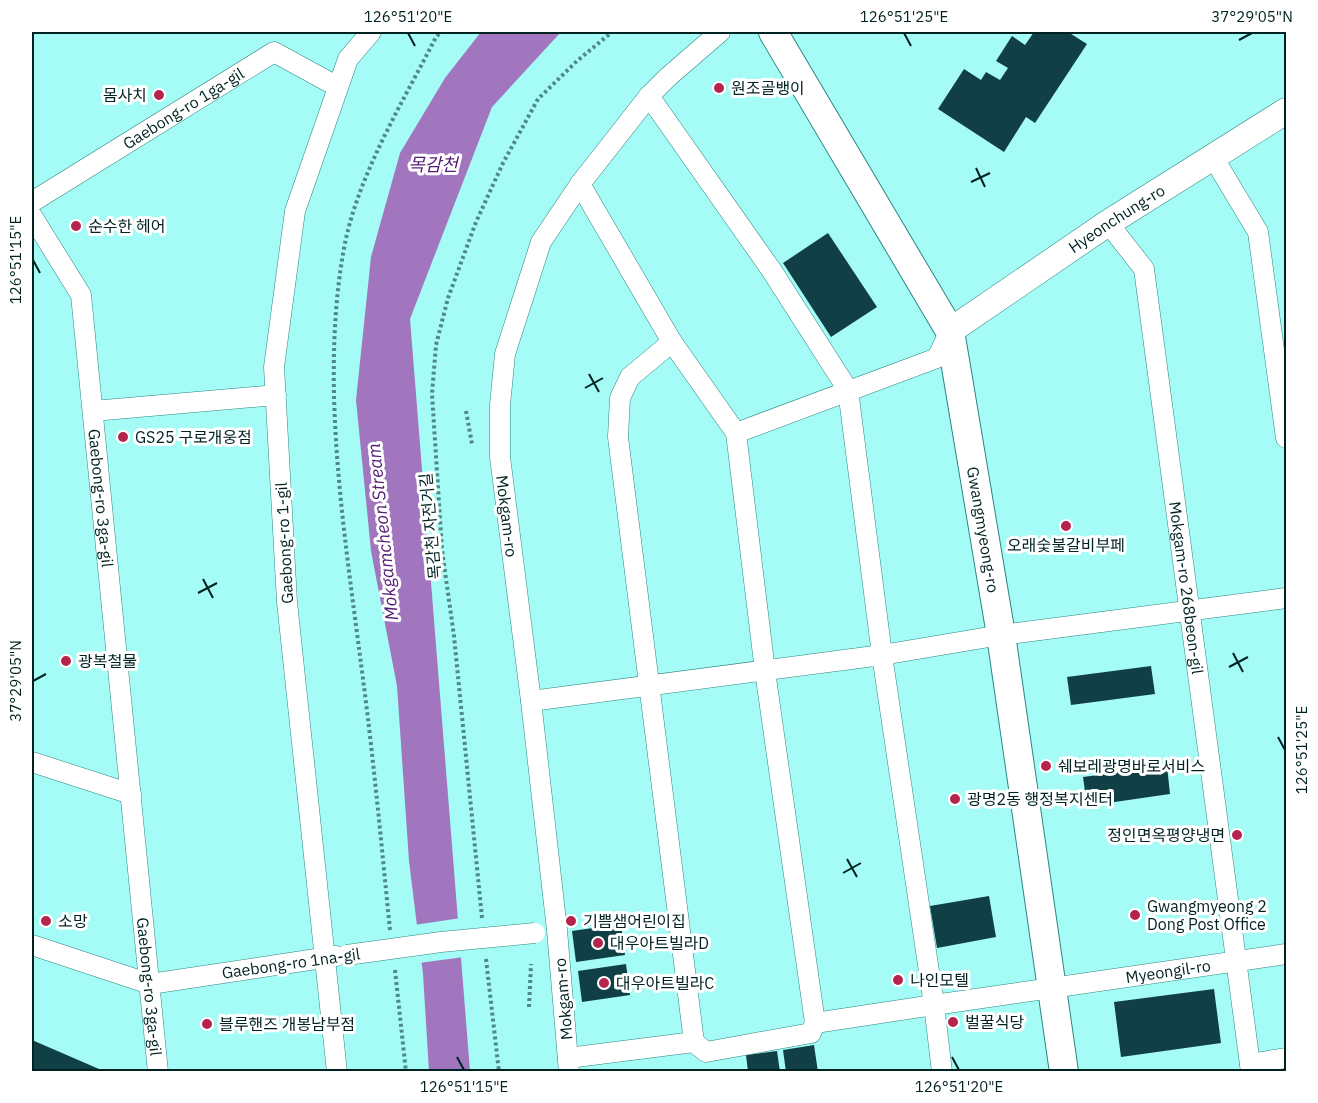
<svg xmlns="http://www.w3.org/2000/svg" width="1318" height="1103" font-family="'IBM Plex Sans','Noto Sans KR',sans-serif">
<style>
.water{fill:#a176bf}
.pier{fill:#a5fbf5}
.building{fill:#113f46}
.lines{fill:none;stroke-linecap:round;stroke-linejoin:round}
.minor-casing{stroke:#2d8682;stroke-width:21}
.tertiary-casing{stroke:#2d8682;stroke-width:27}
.secondary-casing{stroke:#2d8682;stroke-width:30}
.path{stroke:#4e8986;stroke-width:4;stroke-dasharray:3 3;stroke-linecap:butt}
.minor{stroke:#fff;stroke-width:20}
.tertiary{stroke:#fff;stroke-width:26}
.secondary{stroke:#fff;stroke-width:28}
.minor-bridge-casing{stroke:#2d8682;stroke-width:21;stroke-linecap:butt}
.minor-bridge{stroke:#fff;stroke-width:20}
.ticks{fill:none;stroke:#002221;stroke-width:2}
.poi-dot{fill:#b5244d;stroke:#fff;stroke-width:2}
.labels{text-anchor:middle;stroke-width:6;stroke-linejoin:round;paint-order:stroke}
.poi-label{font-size:16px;fill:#002221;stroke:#fff;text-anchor:start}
.street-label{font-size:16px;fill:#002221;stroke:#fff}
.water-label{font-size:18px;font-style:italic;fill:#541b73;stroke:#fff}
.neatline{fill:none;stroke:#002221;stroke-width:2}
.ticks-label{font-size:15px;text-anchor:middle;fill:#002221}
</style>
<rect width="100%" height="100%" fill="#a5fbf5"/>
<path class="water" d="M481,32h80l-69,75 -82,212 60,752h-41l-6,-97 -14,-113 -12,-175 -26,-135 -15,-151 15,-143 29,-104 45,-75z"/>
<path class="pier" d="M461,918l3,39 -45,6 -5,-38z"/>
<path class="building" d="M1034,32h34l19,12 -52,79 -9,-6 -22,35 -66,-43 26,-40 17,11 5,-8 14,8 8,-12 -12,-7 16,-25 13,9z
M828,233l49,74 -46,30 -48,-74z
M1151,666l4,28 -84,11 -4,-28z
M1167,766l3,28 -83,12 -4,-29z
M989,896l7,41 -59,11 -7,-42z
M621,924l4,31 -49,7 -4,-31z
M626,964l4,31 -48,7 -4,-31z
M1214,989l7,54 -100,14 -7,-55z
M32,1040l67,29 -1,3h-66z
M814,1045l4,27h-32l-3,-22z
M777,1051l3,21h-32l-2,-17z"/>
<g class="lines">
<defs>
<g id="minor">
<path d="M649,96l123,175 76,119 34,265 119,-20 285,-37"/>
<path d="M1213,157l45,75 28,206"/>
<path d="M580,184l92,158 64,91 29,238 50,352"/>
<path id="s1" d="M32,202l242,-150 64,35"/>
<path id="s2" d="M32,216l49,79 77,777"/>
<path id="s3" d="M1108,223l36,46 107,803"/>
<path d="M672,342l-42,35 -10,21 -2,39 76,605"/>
<path d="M93,411l183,-16"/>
<path d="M736,433l201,-75 13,-27"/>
<path d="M531,701l351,-46 52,350 -119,18 -4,10 -105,19 -12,-10 -126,16"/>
<path d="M32,762l99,32"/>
<path d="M32,945l118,39 186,-28"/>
<path d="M1250,1064l36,-6"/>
<path d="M337,1072l-50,-470 -13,-235 21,-156 53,-152 23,-27"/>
<path d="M569,1072l-12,-142 -26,-229 -31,-244v-52l5,-51 36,-112 39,-58 69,-88 19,-19 52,-45"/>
<path id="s4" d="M942,1072l-8,-67 352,-51"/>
</g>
<g id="tertiary">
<path id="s5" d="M950,331l158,-108 178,-112"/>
</g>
<g id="secondary">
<path id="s6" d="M773,32l177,299 51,304 63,437"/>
</g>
</defs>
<use href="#minor" class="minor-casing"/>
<use href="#tertiary" class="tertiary-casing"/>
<use href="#secondary" class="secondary-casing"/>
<path class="path" d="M466,411l6,33
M482,918l-28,-282 -12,-86 -10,-156 4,-49 12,-47 28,-76 27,-59 35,-64 39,-38 35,-29
M390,930c-9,-89 -17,-178 -29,-266 -17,-134 -42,-286 -16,-421 15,-72 58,-141 91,-206l5,-5
M486,959l13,113
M395,970l11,102
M529,1007l2,-43"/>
<use href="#minor" class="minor"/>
<use href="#tertiary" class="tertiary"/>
<use href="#secondary" class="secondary"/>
<defs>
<path id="minor-bridge" d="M347,955l94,-13 94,-9"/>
</defs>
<use href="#minor-bridge" class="minor-bridge-casing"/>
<use href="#minor-bridge" class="minor-bridge"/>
</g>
<path class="ticks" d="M408,33l7,13M904,33l7,13M1239,40l13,-7M976,168l9,19M971,182l19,-9M33,260l7,13M589,374l10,18M585,388l18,-10M203,579l10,19M198,593l19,-10M1233,653l10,19M1229,667l19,-10M33,681l13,-7M1278,737l7,13M847,859l10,18M843,873l18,-10M457,1057l7,13M952,1057l7,13"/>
<g class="poi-dot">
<circle cx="719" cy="88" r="6"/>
<circle cx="159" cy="95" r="6"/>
<circle cx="76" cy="226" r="6"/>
<circle cx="123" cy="437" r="6"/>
<circle cx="1066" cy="526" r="6"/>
<circle cx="66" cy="661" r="6"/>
<circle cx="1046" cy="766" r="6"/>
<circle cx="955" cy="799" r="6"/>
<circle cx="1237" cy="835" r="6"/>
<circle cx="1135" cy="915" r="6"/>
<circle cx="46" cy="921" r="6"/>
<circle cx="571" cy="921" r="6"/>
<circle cx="598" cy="943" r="6"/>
<circle cx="898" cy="980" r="6"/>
<circle cx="604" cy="983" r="6"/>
<circle cx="953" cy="1022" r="6"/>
<circle cx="207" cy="1024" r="6"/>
</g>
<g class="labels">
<g class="poi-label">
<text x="731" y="94">원조골뱅이</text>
<text x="147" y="101" text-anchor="end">몸사치</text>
<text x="88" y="232">순수한 헤어</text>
<text x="135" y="443">GS25 구로개웅점</text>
<text x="1066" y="551" text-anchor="middle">오래숯불갈비부페</text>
<text x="78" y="667">광복철물</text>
<text x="1058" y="772">쉐보레광명바로서비스</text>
<text x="967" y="805">광명2동 행정복지센터</text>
<text x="1225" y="841" text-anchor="end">정인면옥평양냉면</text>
<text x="1147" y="912">Gwangmyeong 2<tspan x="1147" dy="18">Dong Post Office</tspan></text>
<text x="58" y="927">소망</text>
<text x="583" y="927">기쁨샘어린이집</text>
<text x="610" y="949">대우아트빌라D</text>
<text x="910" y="986">나인모텔</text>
<text x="616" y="989">대우아트빌라C</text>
<text x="965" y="1028">벌꿀식당</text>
<text x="219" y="1030">블루핸즈 개봉남부점</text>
</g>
<g class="street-label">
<text dy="6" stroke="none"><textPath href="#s1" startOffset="178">Gaebong-ro 1ga-gil</textPath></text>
<text dy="6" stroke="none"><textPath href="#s5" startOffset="201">Hyeonchung-ro</textPath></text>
<text dy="6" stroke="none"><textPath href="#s2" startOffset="297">Gaebong-ro 3ga-gil</textPath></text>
<text transform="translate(507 516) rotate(83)" y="6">Mokgam-ro</text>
<text transform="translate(430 526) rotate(-95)" y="6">목감천 자전거길</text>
<text dy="6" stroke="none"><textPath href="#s6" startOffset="549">Gwangmyeong-ro</textPath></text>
<text transform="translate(284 543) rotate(-93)" y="6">Gaebong-ro 1-gil</text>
<text dy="6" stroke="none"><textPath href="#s3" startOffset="380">Mokgam-ro 268beon-gil</textPath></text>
<text transform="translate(291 963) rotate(-8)" y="6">Gaebong-ro 1na-gil</text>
<text dy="6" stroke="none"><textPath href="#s4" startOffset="304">Myeongil-ro</textPath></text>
<text dy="6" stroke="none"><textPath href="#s2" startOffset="788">Gaebong-ro 3ga-gil</textPath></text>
<text transform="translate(563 999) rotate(-95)" y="6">Mokgam-ro</text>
</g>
<g class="water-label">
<text x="433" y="171">목감천</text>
<text transform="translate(383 532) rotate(-96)" y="6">Mokgamcheon Stream</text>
</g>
</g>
<rect width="1318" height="1103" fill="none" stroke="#ffffff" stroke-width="66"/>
<rect x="33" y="33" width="1252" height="1037" class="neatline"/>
<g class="ticks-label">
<text x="408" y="22">126°51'20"E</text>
<text x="904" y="22">126°51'25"E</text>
<text x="1252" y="22">37°29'05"N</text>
<text transform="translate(16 260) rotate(-90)" y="5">126°51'15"E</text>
<text transform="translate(16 681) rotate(-90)" y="5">37°29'05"N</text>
<text transform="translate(1302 750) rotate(-90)" y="5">126°51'25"E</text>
<text x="464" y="1092">126°51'15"E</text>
<text x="959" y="1092">126°51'20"E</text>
</g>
</svg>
